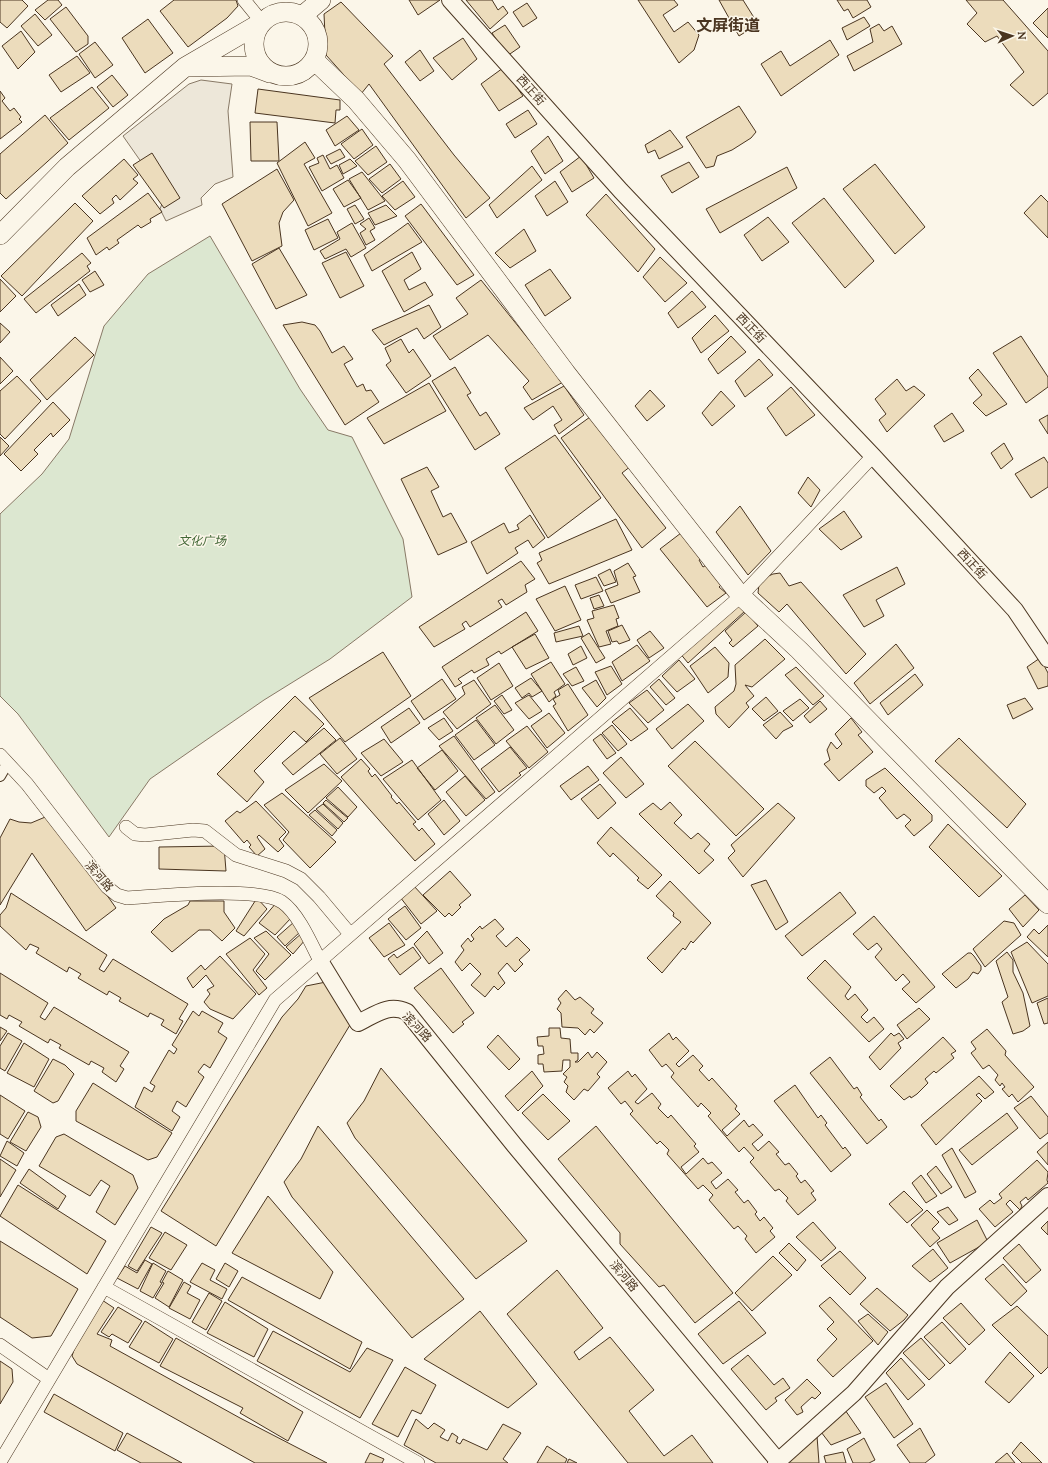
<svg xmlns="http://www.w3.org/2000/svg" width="1048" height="1463" font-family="Lora,'Noto Sans SC',serif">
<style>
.green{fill:#dce7d0;stroke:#887966}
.parking{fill:#ede7d9;stroke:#887966}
.building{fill:#ecdcbc;stroke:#4a3520}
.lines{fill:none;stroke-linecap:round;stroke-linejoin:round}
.pedestrian-casing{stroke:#4a3520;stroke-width:12}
.minor-casing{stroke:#4a3520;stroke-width:14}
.tertiary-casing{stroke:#4a3520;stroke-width:18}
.secondary-casing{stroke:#4a3520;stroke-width:20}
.pedestrian{stroke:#fbf6e9;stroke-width:10}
.minor{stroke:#fbf6e9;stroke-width:13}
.tertiary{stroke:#fbf6e9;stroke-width:16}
.secondary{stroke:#fbf6e9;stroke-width:19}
.labels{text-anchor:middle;stroke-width:3;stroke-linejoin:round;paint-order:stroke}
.street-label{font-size:12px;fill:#4a3520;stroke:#fbf6e9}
.park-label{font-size:12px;font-style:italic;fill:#436837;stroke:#fbf6e9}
.district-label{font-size:16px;font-weight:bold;fill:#4a3520;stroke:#fbf6e9}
</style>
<rect width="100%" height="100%" fill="#fbf6e9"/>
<path class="green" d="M210,236l90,153 28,41 24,7 51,102 9,58 -82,62 -66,41 -114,79 -41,58 -91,-123 -18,-18v-182l42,-40 27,-35 35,-113 44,-52z"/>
<path class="parking" d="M201,80l31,4 -4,27 5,66 -18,7 -14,14 1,7 -36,16 -6,-12 5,-13 -42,-60 66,-52z"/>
<path class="building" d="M0,0h22l6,6 -21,22 -7,-6z
M48,0h10l4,5 -17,15 -10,-10z
M174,0h62l2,6 -11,12 -39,29 -28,-36z
M409,0h31l-22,15z
M466,0h26l6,10 5,-4 5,7 -18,16z
M638,0h36l4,5 -15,10 11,17 14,-10 11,13 -5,15 -15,13z
M719,0h24l15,24 -19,12z
M837,0h30l4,7 -18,11 -5,-9 -4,2z
M966,0h37l45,51v42l-15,13 -23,-21 14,-13 -27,-36 -12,6 -18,-18 10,-11z
M341,2l52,54 -9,8 70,91 36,43 -24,20 -97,-134 -8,10 -35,-39 -2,-41z
M527,3l10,15 -14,9 -10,-15z
M66,7l22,29v8l-12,8 -26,-33z
M1048,8v30l-15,-15z
M35,14l17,21 -14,11 -17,-20z
M864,17l6,9 -23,14 -5,-12z
M148,19l25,34 -28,20 -23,-35z
M879,24l5,7 8,-5 10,18 -48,27 -7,-15 26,-14 -3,-13z
M505,25l15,22 -13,9 -15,-23z
M21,31l14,21 -17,17 -16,-23z
M463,38l14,21 -25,21 -19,-22z
M830,40l9,15 -58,41 -20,-32 20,-13 9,15z
M95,42l18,23 -18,13 -16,-24z
M420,50l14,21 -14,10 -15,-19z
M77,56l13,17 -29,19 -12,-17z
M503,68l20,28 -24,15 -18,-27z
M112,75l16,20 -15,12 -16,-20z
M92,87l17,21 -40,32 -19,-22z
M258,89l82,11v10h-4l-1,13 -80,-10z
M0,91l5,7 -3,3 8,10 4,-3 7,9 -2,2 3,3 -22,17z
M739,106l17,26 -5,6 -19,12 -15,6 -3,10 -8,2 -20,-31z
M528,110l9,14 -22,14 -9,-14z
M45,115l23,28 -62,56 -6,-6v-39z
M347,116l12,14 -24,16 -9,-16z
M250,122h27l2,39h-28z
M362,129l11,16 -19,14 -13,-15z
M670,130l13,17 -24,12 -4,-9 -7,3 -3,-8z
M548,136l15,25 -18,13 -14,-23z
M305,142l10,16 -11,6 28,49 -24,13 -31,-63z
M376,146l11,16 -19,13 -13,-14z
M340,149l5,8 -14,7 -5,-8z
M152,153l28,45 -16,10 -31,-43z
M323,155l7,14 7,-4 7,13 -22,13 -13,-24 10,-4 -2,-5z
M581,156l13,22 -22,14 -12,-20z
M124,159l14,16 -5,4 5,4 -18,17 -4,-5 -4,4 2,4 -14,11 -18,-18z
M350,159l7,7 -14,8 -4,-9z
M689,162l10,15 -27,16 -11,-17z
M390,164l11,15 -19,14 -13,-14z
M875,164l50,63 -30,27 -52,-65z
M532,166l10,14 -45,38 -8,-13z
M787,167l10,21 -77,45 -14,-24z
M277,169l17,31 -11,12 -4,11 3,23 -30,15 -30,-57z
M362,172l23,29 -17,9 -19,-31z
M348,180l13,18 -17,9 -11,-18z
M403,181l12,16 -20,13 -13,-14z
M555,181l13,21 -21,14 -12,-20z
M148,193l14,19 -12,7 1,3 -10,6 -3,-3 -21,15 2,3 -10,7 -2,-3 -11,8 -9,-17z
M606,194l49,55 -17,23 -52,-57z
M1041,195l7,7v36l-24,-25z
M824,198l50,63 -29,27 -53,-65z
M75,203l18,18 -71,75 -21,-20z
M421,204l53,71 -17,10 -52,-69z
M355,205l9,14 -9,5 -8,-15z
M386,205l11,11 -22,9 -7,-12z
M768,217l21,25 -27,19 -18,-26z
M369,218l6,10 -5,3 5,9 -9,5 -6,-12 6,-4 -6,-5z
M328,219l10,19 -24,12 -9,-20z
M352,223l14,25 -15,9 -5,-8 -21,10 -5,-8 20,-12 -3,-7z
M408,223l14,19 -50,29 -8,-16z
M524,229l12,22 -26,17 -15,-15z
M279,248l28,47 -31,14 -24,-45z
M346,252l18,34 -24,12 -18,-35z
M412,252l9,17 -17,11 5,10 16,-8 8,13 -29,17 -22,-41z
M82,253l9,10 -4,3 3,5 -54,42 -12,-14z
M660,257l27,26 -22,19 -22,-25z
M550,269l21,29 -26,18 -20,-31z
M95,271l9,14 -14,7 -8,-12z
M0,279l16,17 -16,16z
M481,280l82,102 -31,18 -9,-13 6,-6 -41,-46 -38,25 -17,-24 35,-22 -12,-16z
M79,284l7,11 -28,21 -7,-11z
M692,291l14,16 -28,21 -10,-15z
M429,305l12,22 -17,12 -7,-11 -33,17 -12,-15z
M715,315l14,16 -28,22 -9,-15z
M302,322l13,3 5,6 12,22 12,-7 9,13 -9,5 13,23 6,-3 3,7 5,-1 8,12 -34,23 -62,-100z
M0,323l10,9 -10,11z
M731,336l15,16 -28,22 -10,-15z
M1021,336l27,41v10l-22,16 -33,-50z
M75,337l19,18 -47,45 -17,-20z
M401,339l8,14 4,-4 18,27 -25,17 -20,-28 5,-4 -6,-13z
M0,357l13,14 -13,13z
M759,359l14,16 -28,22 -10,-16z
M455,367l16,26 -4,2 13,21 6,-4 14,22 -25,16 -43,-69z
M978,369l29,35 -21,12 -13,-13 9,-8 -13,-17z
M17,376l24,25 -36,38 -5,-5v-43z
M897,379l9,12 8,-5 11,9 -38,37 -8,-12 7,-6 -11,-15z
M429,383l17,28 -62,33 -17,-26z
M564,386l20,29 -25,19 -5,-9 8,-5 -9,-14 -20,14 -9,-12z
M791,387l24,28 -29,21 -19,-28z
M650,390l15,16 -18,15 -12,-15z
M721,391l14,15 -23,20 -10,-13z
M53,402l17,18 -17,17 -2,-4 -17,17 4,4 -17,17 -17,-17z
M952,413l12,18 -20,11 -10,-16z
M1048,415v19l-9,-14z
M590,417l41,49 -9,7 44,55 -24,20 -81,-110z
M555,435l46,63 -53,40 -43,-70z
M0,437l9,9 -9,10z
M1004,443l9,16 -12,10 -10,-16z
M1044,457l4,6v24l-17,11 -16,-24z
M427,467l12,20 -8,4 12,26 8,-4 16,29 -29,13 -37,-76z
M808,477l12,13 -9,17 -13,-14z
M740,506l31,45 -23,24 -32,-43z
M844,511l18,26 -21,13 -22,-21z
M530,515l15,23 -12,10 -5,-8 -13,8 3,5 -31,21 -16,-32 33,-19 5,10 10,-4 -2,-4z
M616,519l16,31 -83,34 -12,-21 5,-3 -3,-7z
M681,533l22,24 -4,3 4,7 5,-3 14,20 -3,3 7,6 -19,14 -47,-58z
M521,561l14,18 -10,6 2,7 -21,13 -4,-6 -4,2 4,6 -32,20 -4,-6 -4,3 3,5 -31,18 -15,-20z
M628,563l8,13 -3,1 7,15 -29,11 -6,-13 13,-5 -4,-14z
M897,567l8,17 -29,16 8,16 -20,11 -21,-32z
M610,569l6,13 -12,4 -6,-11z
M780,573l9,13 12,-4 65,72 -20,20 -59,-70 -8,8 -21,-19 1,-9 5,-6 9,-4z
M596,577l7,14 -22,8 -6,-14z
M565,586l16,34 -26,11 -19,-32z
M599,595l5,11 -10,3 -4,-11z
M738,604l7,7 -57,52 -9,-11z
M614,605l5,13 -3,1 2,7 -12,5 5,13 -12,3 -12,-27 7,-2 -2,-7z
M526,612l12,19 -37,23 -2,-3 -13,8 3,6 -15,8 -2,-3 -14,9 4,4 -7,4 -13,-20z
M746,612l12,14 -25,21 -4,-4 3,-3 -7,-9z
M622,625l8,15 -11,4 -2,-3 -5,1 -4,-11z
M579,626l4,10 -27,6 -2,-9z
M650,631l14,17 -15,10 -12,-18z
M589,633l16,25 -9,5 -15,-25z
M535,634l14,24 -23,11 -14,-22z
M765,639l20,20 -33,28 -7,-2 9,11 -8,7 3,4 -20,21 -13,-14 -1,-7 19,-16 2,-7 -1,-19z
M896,644l18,24 -44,36 -16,-21z
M637,645l13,16 -28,20 -10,-19z
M581,646l6,12 -14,7 -5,-11z
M715,647l14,16 -1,14 -20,16 -18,-27z
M383,652l28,44 -66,46 -36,-44z
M1040,658l8,15v13l-10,3 -11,-22z
M679,660l16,19 -18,13 -15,-16z
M551,662l14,22 -11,8 2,4 -7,6 -18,-28z
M499,663l14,23 -22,14 -14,-22z
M611,666l11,18 -15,11 -12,-23z
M576,667l8,14 -12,5 -9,-12z
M796,667l28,29 -11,9 -28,-30z
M915,674l8,11 -35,30 -8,-12z
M531,678l11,13 -10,6 -3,-4 -7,5 -7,-10z
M442,679l14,20 -32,21 -13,-19z
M659,679l16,19 -9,7 -16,-18z
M474,680l17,24 -34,25 -14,-17 22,-18 -3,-7z
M596,680l10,18 -9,9 -15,-19z
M568,684l20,31 -20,16 -15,-25 3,-2 -3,-5 7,-4 -2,-5z
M647,690l17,20 -16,13 -19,-20z
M502,695l10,15 -8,4 -10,-13z
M529,695l13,16 -13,8 -14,-16z
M295,696l29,28 -18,18 -12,-11 -40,40 10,11 -17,20 -30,-28z
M766,697l12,14 -14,10 -12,-12z
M1025,698l8,11 -20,10 -6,-14z
M800,699l9,9 -16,13 -10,-10z
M820,701l7,8 -17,14 -6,-7z
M688,704l16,17 -32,28 -16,-20z
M495,705l19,25 -18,14 -20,-26z
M409,708l11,15 -29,20 -10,-16z
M630,708l18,21 -17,12 -19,-19z
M780,712l13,14 -10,5 -7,8 -13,-14z
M549,713l16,20 -18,15 -16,-22z
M444,718l9,13 -14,9 -11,-12z
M851,718l11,14 -4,3 15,17 -34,29 -15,-17 6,-4 -3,-10 4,-8 6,7 5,-5 -7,-10z
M476,720l19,25 -21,15 -19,-25z
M612,725l15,19 -9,7 -16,-18z
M527,726l21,26 -19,16 -23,-27z
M324,728l12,12 -43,35 -11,-12z
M601,734l15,19 -9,6 -14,-19z
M454,736l41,56 -9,7 -47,-53z
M340,738l17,21 -20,15 -17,-20z
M959,738l67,66 -19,24 -72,-67z
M384,739l19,23 -22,14 -20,-23z
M695,741l69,68 -28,27 -68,-70z
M510,747l17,21 -8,5 2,2 -22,17 -18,-23z
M442,750l16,21 -23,19 -18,-22z
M621,757l23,27 -18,14 -23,-25z
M361,759l9,10 -2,2 4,6 3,-3 17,22 -1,1 6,7 2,-2 17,20 -3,2 6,7 3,-3 13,16 -20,17 -74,-84z
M412,760l29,40 -23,20 -35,-41z
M324,764l18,17 -34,32 -23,-23z
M588,766l11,14 -28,20 -11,-14z
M885,768l47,47v6l-18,15 -9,-10 6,-6 -7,-6 -7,5 -18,-21 7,-7 -4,-4 -8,6 -8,-7v-6z
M465,776l20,24 -19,16 -20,-24z
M600,784l16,19 -18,16 -17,-20z
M338,787l19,20 -9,10 -22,-19z
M282,793l54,49 -26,26 -27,-28 6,-8 -25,-27z
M326,800l22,18 -4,4 -21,-19z
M444,800l16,21 -16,14 -16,-21z
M256,801l30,31 -7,7 5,7 -6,6 -19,-17 -2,2 8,12 -8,7 -8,-9 2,-2 -4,-5 -3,3 -19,-22 12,-10 3,2z
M670,802l12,13 -8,8 17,16 7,-6 12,11 -6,7 10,9 -15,14 -60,-60 14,-11 8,7z
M778,803l17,15 -52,59 -15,-19 7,-7 -4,-6z
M323,804l20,19 -5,6 -22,-20z
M315,810l22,20 -5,6 -23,-21z
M50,815l66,93 -30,23 -54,-78 -32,52v-67l10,-19 9,3 12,1z
M948,824l54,52 -23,21 -50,-50z
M611,827l51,48 -14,14 -11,-9 2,-2 -26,-25 -3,4 -13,-14z
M224,846l2,25 -67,-2v-22z
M450,871l21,24 -12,10 2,2 -9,9 -3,-3 -4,4 -22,-22z
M766,880l22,42 -12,8 -25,-45z
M670,881l41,42 -18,20 -2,-2 -6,9 -2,-2 -21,25 -15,-15 34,-36 -8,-6 1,-3 -18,-17z
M413,885l24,26 -16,13 -21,-27z
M840,892l16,21 -54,43 -17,-20z
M11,893l96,62 -8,14 5,3 9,-13 75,45 -9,15 4,2 -7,13 -15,-9 3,-5 -14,-7 -2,4 -29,-16 2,-3 -12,-7 -2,4 -29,-17 3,-4 -12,-7 -2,5 -31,-19 3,-5 -9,-4 -4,6 -26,-24v-11l6,-7z
M1025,895l14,15 -16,17 -14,-18z
M257,898l10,11 -23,27 -8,-5z
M190,901h34v11l11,16 -13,13 -12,-11h-11l-27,22 -21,-20 13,-13 24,-14z
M277,902l14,16 -16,17 -16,-12z
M405,906l16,22 -15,12 -18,-21z
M874,916l61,71 -19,16 -14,-14 8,-7 -7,-8 -7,7 -21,-24 7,-8 -5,-6 -9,7 -15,-16z
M495,919l9,10 -8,7 10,11 11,-10 13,13 -11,10 4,4 -8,8 -8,-9 -9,10 7,10 -7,7 -4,-4 -9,11 -14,-12 10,-11 -11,-11 -8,8 -7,-9 9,-12 -3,-4 7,-8 3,4 3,-3 -3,-4 9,-9 2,3z
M1004,921l10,2 7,12 -36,32 -12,-18z
M294,922l7,9 -16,15 -8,-9z
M389,923l16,22 -21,12 -15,-19z
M1048,925v32l-21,-20 7,-8 5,5z
M266,931l25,24 -26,25 -9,-9 13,-17 -15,-16z
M427,931l16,22 -14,11 -15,-20z
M302,933l3,7 -12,14 -7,-7z
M250,938l15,16 -12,16 14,18 -8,7 -33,-41z
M1027,942l21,22v32l-16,7 -21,-51z
M413,947l8,11 -21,17 -12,-16 6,-5 3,4z
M1007,952l6,8v12l10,21 7,33 -7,5 -10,3 -11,-32 6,-5 -12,-36z
M968,953h3l3,3 7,10v4l-3,4 -5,-2 -5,7 -12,9 -14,-14z
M220,956l36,38 -23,25 -23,-10 -6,-7 6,-8 -3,-4 7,-4 -8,-11 -13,13 -6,-10 14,-13 4,5z
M825,960l26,27 -6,9 3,4 7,-6 13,16 -7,7 6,6 7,-6 10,12 -15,13 -62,-64z
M441,968l33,45 -12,9 2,2 -11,9 -39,-45z
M0,973l48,30 -8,14 5,3 9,-13 75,45 -9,14 4,3 -8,13 -14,-10 2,-4 -13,-7 -2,4 -30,-17 2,-3 -11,-6 -2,4 -29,-17 3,-4 -13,-7 -2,4 -7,-4z
M331,981l22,39 -137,226 -55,-35 121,-194 16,-18 8,-13z
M566,990l9,10 5,-3 14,12 -3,4 12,10 -9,10 -4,-4 -5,6 -7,-7 -16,-1 -1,-14 -4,-4 4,-6 -3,-4z
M1048,998v25l-4,1 -7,-21z
M919,1008l11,11 -23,20 -10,-14z
M193,1011l6,5 3,-5 21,12 -5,9 9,6 -17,30 -6,-4 -6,8 6,5 -18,30 -9,-6 -5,10 8,6 -8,14 -37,-24 9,-20 8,5 3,-6 -5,-3 19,-33 5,4 3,-5 -5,-4z
M0,1027l7,4 -7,10z
M549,1028h11l1,10 9,1 1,14h7v7l-3,2h3l10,-10 4,6 5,-6 10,10 -10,12 3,3 -12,14 -4,-2 -10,11 -8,-8 2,-6 -4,-4 3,-5 -4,-3 7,-7v-7h-7l-1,11 -18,1 -1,-8h-5v-9l6,-1 -1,-8h-5l-1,-9 12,-1z
M987,1029l19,22 -1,4 29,32 -16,15 -6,-8 -3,3 -7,-8 3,-2 -3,-4 -2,3 -5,-6 3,-5 -9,-10 -6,4 -12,-16 5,-4 -5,-7z
M8,1033l14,8 -17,30 -5,-3v-22z
M669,1033l4,7 3,-3 13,14 -13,13 3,3 14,-12 10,11 -4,4 10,11 3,-3 25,28 -2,3 5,5 -18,16 5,6 17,-16 5,7 4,-3 10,11 -11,9 6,7 11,-10 10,11 -3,2 9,11 4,-2 9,11 -2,2 5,7 4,-3 9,11 -3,2 5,7 -18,15 -12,-14 2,-3 -9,-9 -4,2 -25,-29 4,-4 -10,-11 -5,5 -31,-36 3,-3 -10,-10 -3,4 -27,-30 3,-4 -8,-9 -4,3 -13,-17z
M891,1033l3,3 5,-3 5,6 -6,4 3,5 -21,22 -11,-13z
M498,1035l22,24 -11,11 -22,-23z
M943,1037l13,14 -5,3 3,4 -18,15 -2,-2 -9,8 3,4 -11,11 -6,4 -1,-2 -6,4 -14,-14z
M24,1043l25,16 -15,28 -27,-14z
M830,1057l24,32 3,-2 5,8 -2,2 19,24 2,-2 6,8 -20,17 -57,-71z
M53,1059l12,6 9,9 -16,27 -5,2 -19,-12z
M381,1068l146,173 -51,38 -121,-141 -8,-15 17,-22z
M532,1071l11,15 -25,25 -13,-15z
M628,1071l4,6 3,-3 12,15 -12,13 3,2 14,-11 9,11 -3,4 10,10 3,-3 25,29 -2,2 5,6 -18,15 5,7 17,-16 5,6 4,-2 10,11 -11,9 5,7 12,-10 10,11 -3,2 9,11 4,-3 9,12 -2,2 5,7 4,-4 9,11 -3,3 5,6 -19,16 -11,-14 2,-3 -9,-10 -4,3 -25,-29 4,-5 -10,-10 -5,4 -31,-35 2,-4 -9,-9 -3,3 -27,-30 3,-3 -8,-10 -4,3 -13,-16z
M979,1076l15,16 -9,7 -6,-6 -3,2 6,6 -46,44 -15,-20z
M93,1083l79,50 -15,24 -9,3 -72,-39v-10z
M795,1085l23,33 3,-3 6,8 -2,2 18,24 2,-2 6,8 -20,17 -57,-71z
M543,1094l27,27 -22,19 -26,-27z
M0,1095l25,16 -17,28 -8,-5z
M1031,1096l17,21v16l-8,6 -26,-31z
M28,1112l10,5 3,10 -15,24 -16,-9z
M1007,1113l11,15 -46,37 -13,-15z
M318,1126l146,173 -52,39 -120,-141 -8,-15 17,-23z
M596,1126l137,167 -38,30 -31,-38 -5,2 -39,-43v-11l-62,-74z
M64,1134l69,41 5,13 -23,37 -19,-13 14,-26 -9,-6 -11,16 -51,-30 17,-29z
M7,1141l17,12 -7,13 -17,-10z
M1048,1142v23l-11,-13z
M952,1148l24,44 -11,6 -23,-43z
M0,1159l16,11 -16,27z
M1037,1160l11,12 -1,8 1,3 -20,17 -2,-3 -6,5 2,4 -2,4 -10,-10 -4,4 7,8 -18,15 -16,-18 11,-9 4,4 8,-6 -3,-4z
M936,1166l16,21 -11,7 -14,-20z
M29,1169l37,27 -8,13 -38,-26z
M921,1175l16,21 -11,7 -14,-20z
M18,1185l88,56 -19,33 -87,-58z
M904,1191l19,19 -16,13 -18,-19z
M268,1196l65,76 -13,27 -88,-46z
M948,1207l10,13 -9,5 -12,-13z
M927,1210l12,12 -7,7 8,9 -10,9 -19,-22z
M977,1220l11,22 -38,21 -13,-20z
M1048,1221v14l-7,-7z
M813,1222l23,26 -15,13 -25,-24z
M151,1227l11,6 -25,38 -9,-5z
M165,1232l22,13 -16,25 -22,-12z
M0,1241l78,48 -27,47 -19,2 -32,-21z
M789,1243l17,17 -9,11 -18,-18z
M1019,1244l22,26 -15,13 -23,-25z
M933,1249l15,19 -18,14 -18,-16z
M840,1251l26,27 -16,17 -29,-29z
M773,1256l19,19 -40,36 -17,-18z
M145,1260l7,4 -14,25 -21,-11 8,-12 12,7z
M153,1263l13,8 -6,11 2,1 -9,15 -13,-7z
M202,1263l13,7 -5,10 17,9 -5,10 -32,-17z
M225,1263l13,8 -9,16 -13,-8z
M1003,1264l24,27 -16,15 -26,-27z
M557,1270l46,58 -29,24 5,8 31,-23 44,53 -25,21 35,45 28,-21 21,28h-85l-121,-149z
M168,1271l15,9 -14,27 -14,-9 9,-15 -2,-1z
M242,1277l120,65 -12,27 -122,-69z
M184,1282l7,4 -4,7 13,7 -10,19 -21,-11z
M877,1288l31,27 -4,5 -14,11 -30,-27z
M209,1293l13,8 -16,29 -14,-8z
M830,1297l43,44 -40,36 -16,-17 20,-21 -10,-10 7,-7 -15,-16z
M102,1300l12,8 -17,26 15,6 -2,6 130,72 87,45h-72l-178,-99 -5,-8 3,-9z
M739,1301l27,32 -43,31 -25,-30z
M225,1302l43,27 -14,28 -47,-24z
M961,1303l24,27 -16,15 -26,-27z
M1017,1306l31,30v31l-7,7 -49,-49z
M118,1307l24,14 -14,22 -16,-9 -3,3 -8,-5z
M480,1311l57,73 -29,24 -84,-49z
M868,1314l20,18 -10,13 -20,-24z
M145,1321l28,18 -14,24 -30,-16z
M942,1322l24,27 -16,15 -26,-27z
M273,1331l77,41 17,-24 26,12 -33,58 -103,-57z
M176,1338l127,74 -15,29 -48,-28 3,-5 -83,-42z
M921,1338l24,27 -16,15 -26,-27z
M1010,1352l24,24 -25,27 -24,-21z
M748,1355l26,30 9,-7 7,10 -15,10 2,3 -11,9 -35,-41z
M901,1358l24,27 -17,15 -22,-27z
M0,1361l12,8 1,13 -13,22z
M405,1367l31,18 -15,29 -9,-4 -14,27 -26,-13z
M807,1379l14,14 -6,6 -3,-2 -11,10 2,5 -6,3 -12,-15z
M886,1383l27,41 -19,14 -29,-41z
M54,1394l69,39 -8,18 -71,-39z
M843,1407l18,26 -30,12 -13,-17z
M416,1419l12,10 6,-6 11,7 -5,7 8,4 4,-8 6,4 -2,5 4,2 3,-5 24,11 16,-26 18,9 -18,26 5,4h-72l-32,-18z
M920,1428l15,27 -10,8h-15l-13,-18z
M127,1433l55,30h-41l-24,-13z
M817,1436l2,27h-36z
M864,1438l11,22 -6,3h-16l-6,-14z
M1021,1442l21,21h-20l-10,-10z
M547,1446l20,13 -2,4h-28z
M843,1452l3,11h-20l-2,-7z
M370,1453l14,6 -2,4h-17z
M1007,1453l8,10h-20z
M569,1459l8,4h-10z"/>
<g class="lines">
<defs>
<path id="pedestrian" d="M0,776l7,-12"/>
<path id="minor" d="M244,0l18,22
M0,755l27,29 80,103 10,8 10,3c33,-2 130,-12 155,4 16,11 29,41 38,59
M126,827l9,7 10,1 48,-5 12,1 31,24 50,16 15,8 18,18 31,37
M104,1287l314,176
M0,1345l49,34
M0,1462l275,-462 466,-404 132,-140"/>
<path id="tertiary" d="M450,0l171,191 252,265 142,154 33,49
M320,961l38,62c17,-8 30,-20 49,-11l108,134 263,315
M776,1463l78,-70 93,-106 101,-91"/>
<path id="secondary" d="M254 44a32 32 0 1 1 64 0a32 32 0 1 1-64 0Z
M302,16l19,-16
M314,60l42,40 51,60 159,213 175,223 58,54 249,254
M186,67l65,-1 19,7
M0,235l67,-68 118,-100 77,-45"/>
</defs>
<use href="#pedestrian" class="pedestrian-casing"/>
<use href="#minor" class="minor-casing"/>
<use href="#tertiary" class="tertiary-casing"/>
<use href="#secondary" class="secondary-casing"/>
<use href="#pedestrian" class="pedestrian"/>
<use href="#minor" class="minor"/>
<use href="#tertiary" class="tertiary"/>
<use href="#secondary" class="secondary"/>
</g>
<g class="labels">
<g class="street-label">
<text transform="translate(531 90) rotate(48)" y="4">西正街</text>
<text transform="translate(751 328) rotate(46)" y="4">西正街</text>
<text transform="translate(972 564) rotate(47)" y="4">西正街</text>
<text transform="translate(99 876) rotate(49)" y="4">滨河路</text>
<text transform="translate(417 1027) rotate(47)" y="4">滨河路</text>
<text transform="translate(624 1276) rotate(50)" y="4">滨河路</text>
</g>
<g class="park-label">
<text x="202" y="545">文化广场</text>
</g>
<g class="district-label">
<text x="728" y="31">文屏街道</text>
</g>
</g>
<g transform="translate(1012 36) rotate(87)" stroke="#fbf6e9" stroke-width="3" paint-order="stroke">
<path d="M0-3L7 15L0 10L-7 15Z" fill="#4a3520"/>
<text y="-6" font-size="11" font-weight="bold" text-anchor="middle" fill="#4a3520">N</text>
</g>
</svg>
